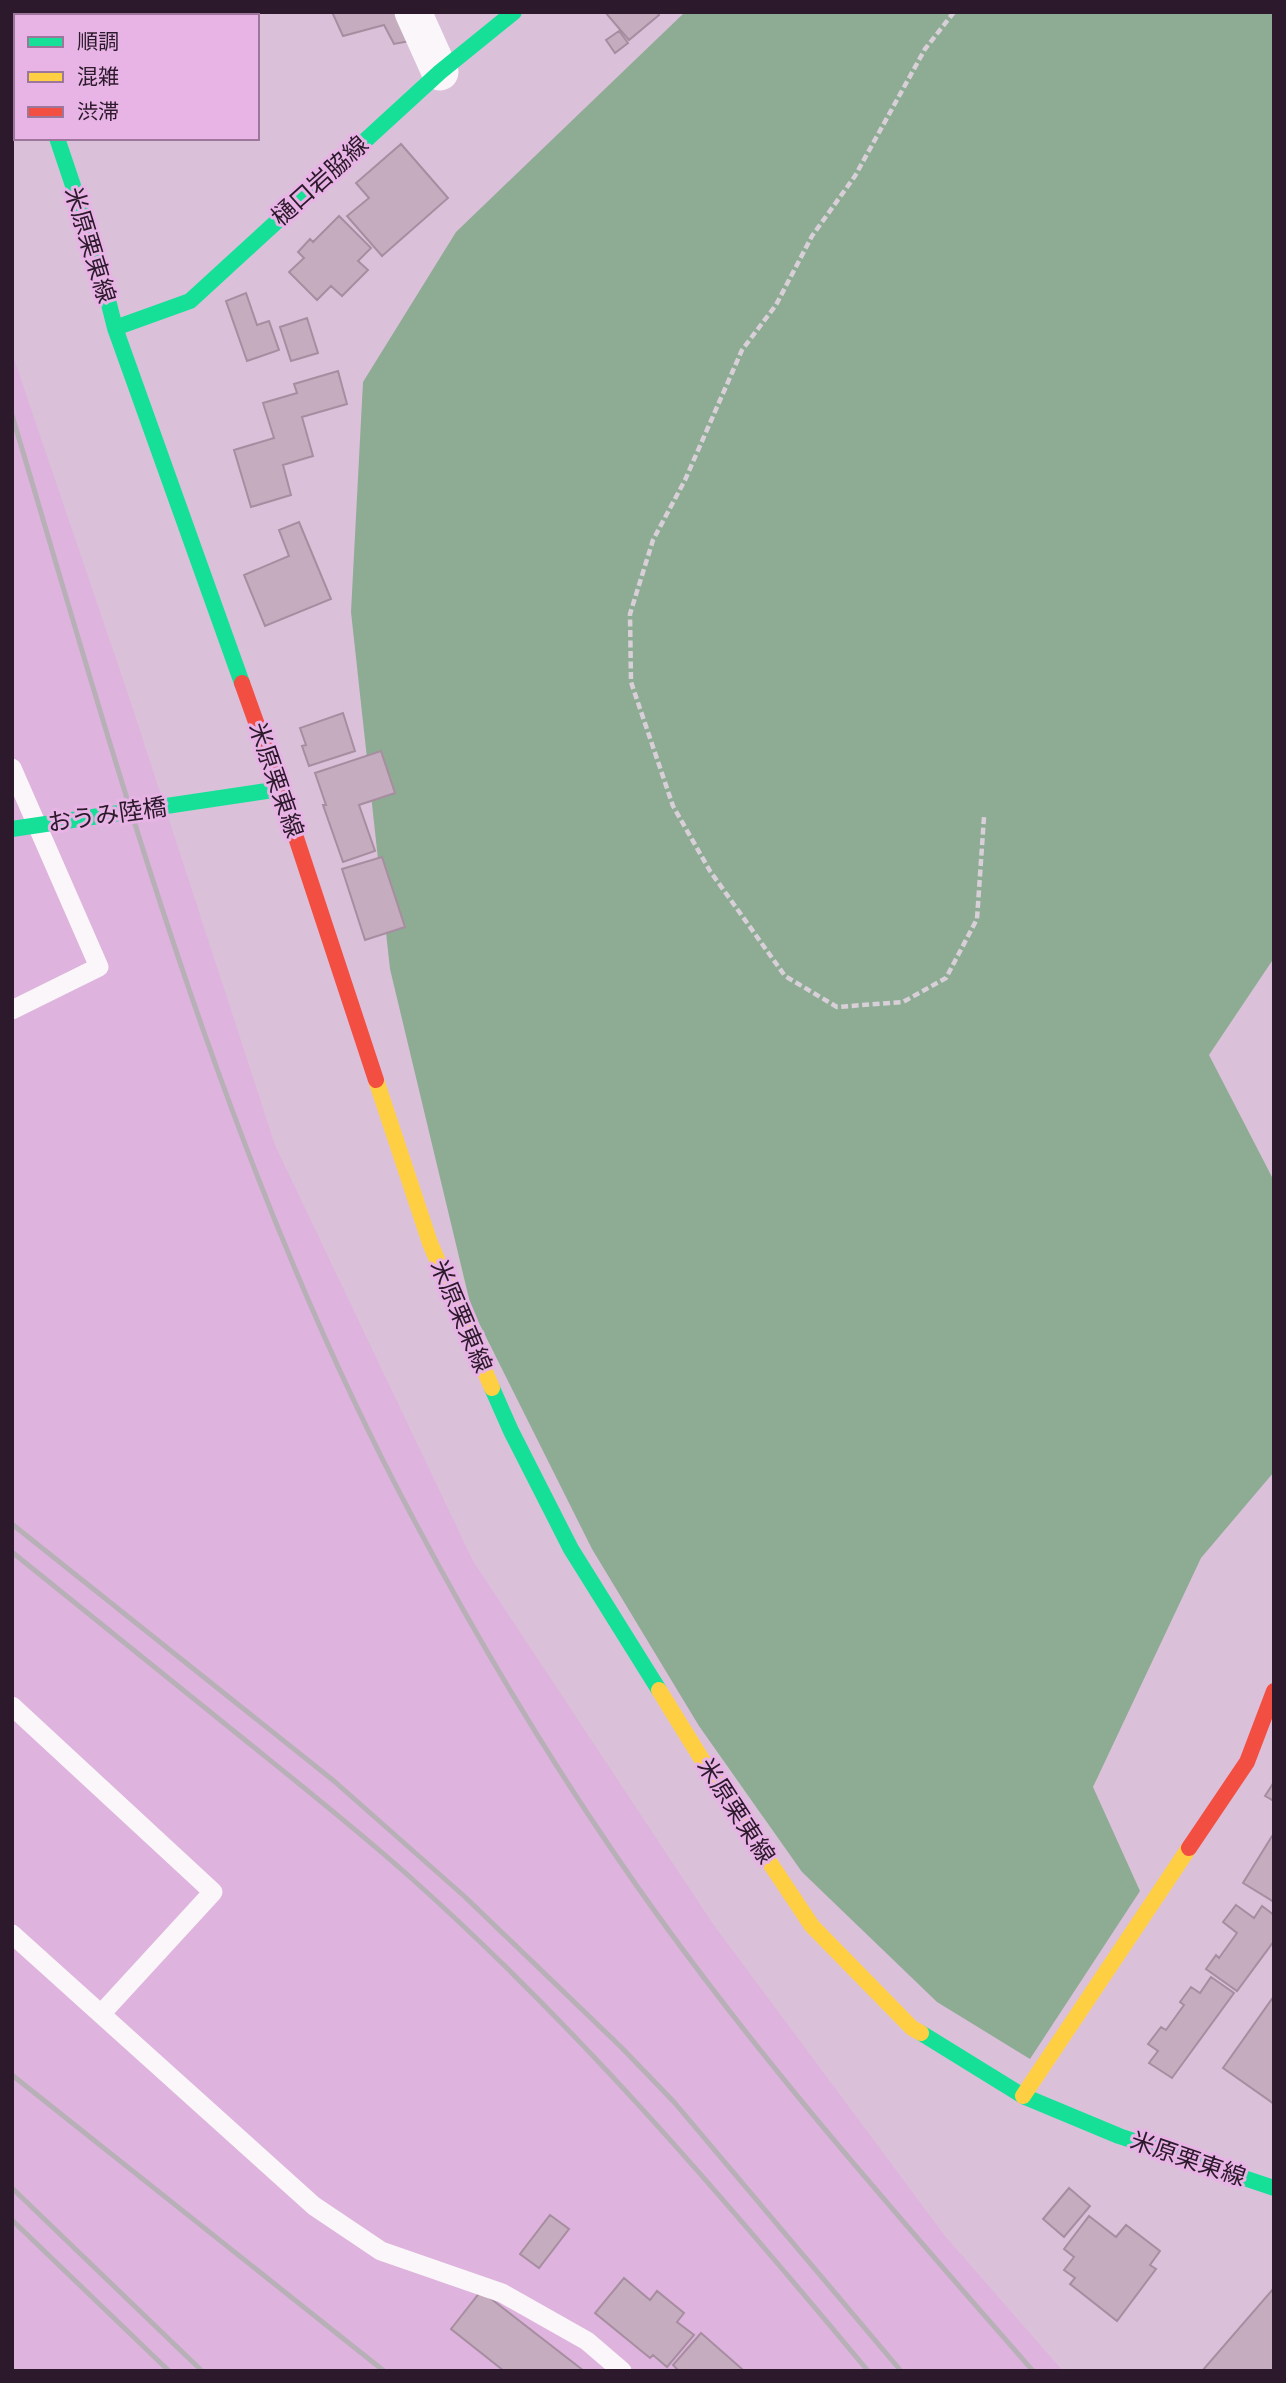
<svg xmlns="http://www.w3.org/2000/svg" width="1286" height="2383" font-family="'Times New Roman','Noto Sans JP',serif">
<style>
.built{fill:#deb3dd}
.forest{fill:#8eac94}
.building{fill:#c5adbf;stroke:#a68ea0;stroke-width:2}
.lines{fill:none;stroke-linecap:round;stroke-linejoin:round}
.path{stroke:#d8cfd8;stroke-width:4.5;stroke-dasharray:7 3.5;stroke-linecap:butt}
.lane{stroke:#faf6f9;stroke-width:19}
.street{stroke:#faf6f9;stroke-width:37}
.fast{stroke:#16e098;stroke-width:16}
.slow{stroke:#ffcf43;stroke-width:16}
.jam{stroke:#f24e42;stroke-width:16}
.rail{stroke:#b7b1b7;stroke-width:5}
.labels{text-anchor:middle;stroke-width:6;stroke-linejoin:round;paint-order:stroke}
.street-label{font-size:24px;fill:#2c192b;stroke:#e7b4e5}
</style>
<rect width="100%" height="100%" fill="#dbc0da"/>
<path class="built" d="M12,353l118,347 145,445 198,416 240,363 232,312 118,135h-1051z"/>
<path class="forest" d="M685,12h589v946l-65,97 65,126v291l-73,86 -108,229 47,104 -110,168 -93,-57 -135,-130 -103,-146 -107,-177 -121,-242 -81,-338 -39,-357 12,-230 93,-150z"/>
<path class="building" d="M332,12h66l12,29 -16,3 -10,-19 -41,11z
M605,12h52l2,3 -30,25z
M619,31l9,12 -13,10 -9,-13z
M401,144l47,54 -66,58 -35,-40 22,-18 -13,-15z
M339,216l32,32 -13,13 10,9 -26,26 -11,-10 -14,14 -28,-28 15,-14 -6,-6 12,-13 3,3z
M246,293l11,32 12,-4 10,29 -32,11 -21,-60z
M307,318l11,35 -27,8 -11,-34z
M338,371l9,33 -45,13 11,39 -30,9 8,30 -40,12 -17,-57 40,-12 -11,-35 34,-10 -3,-9z
M299,522l32,77 -66,27 -21,-51 45,-19 -10,-26z
M343,713l12,38 -46,15 -7,-20 4,-1 -6,-17z
M381,751l14,42 -36,12 16,46 -32,11 -20,-57h3l-11,-32z
M382,857l23,70 -40,13 -23,-71z
M1274,1782v19l-9,-5z
M1274,1833v69l-31,-19z
M1236,1905l18,13 8,-12 12,9v26l-37,50 -31,-22 10,-14 3,3 18,-25 -14,-11z
M1211,1977l23,16 -62,85 -23,-15 9,-12 -10,-7 13,-17 5,3 18,-25 -4,-3 11,-15 9,6z
M1274,1996v108l-51,-36z
M1069,2188l21,18 -26,31 -21,-18z
M550,2215l19,14 -30,39 -19,-14z
M1089,2216l27,21 10,-12 34,26 -10,14 6,4 -39,52 -47,-37 5,-6 -11,-8 10,-13 -10,-8z
M624,2278l26,22 7,-9 27,22 -7,9 17,13 -27,32 -14,-12 -3,3 -55,-45z
M1274,2288v83h-72z
M481,2291l103,80h-80l-53,-42z
M701,2333l41,36 -2,2h-61l-6,-6z"/>
<g class="lines">
<path class="path" d="M954,12l-29,37 -70,127 -43,60 -36,69 -34,45 -57,130 -32,60 -23,74 1,68 42,124 37,65 75,105 52,31 66,-5 43,-24 31,-59 7,-102"/>
<path class="lane" d="M12,768l87,199 -87,43
M12,1706l201,186 -112,122
M12,1934l302,272 67,45 121,42 85,48 35,30"/>
<path class="street" d="M413,12l27,60"/>
<path class="fast" d="M57,138l41,122 17,68 127,355
M115,328l75,-27 250,-229 74,-60
M12,829l268,-40
M492,1388l19,43 60,118 88,141
M921,2033l102,63 96,40 155,52"/>
<path class="slow" d="M376,1080l54,163 62,145
M659,1690l55,89 98,147 100,102 9,5
M1023,2096l166,-248"/>
<path class="jam" d="M14,12l2,5
M242,683l38,106 96,291
M1189,1848l58,-86 27,-71"/>
<path class="rail" d="M12,415c112,375 216,758 402,1105 58,109 121,216 190,318 127,190 279,361 429,533
M12,1524l322,257 130,115 157,151 53,55 227,269
M12,1552c76,62 152,123 228,184 57,46 115,92 170,141 168,150 314,321 458,494
M12,2075l372,296
M12,2188l190,183
M12,2220l157,151"/>
</g>
<g class="labels">
<g class="street-label">
<text transform="translate(320 181) rotate(-42)" y="8">樋口岩脇線</text>
<text transform="translate(90 245) rotate(73)" y="8">米原栗東線</text>
<text transform="translate(276 780) rotate(71)" y="8">米原栗東線</text>
<text transform="translate(107 815) rotate(-8)" y="8">おうみ陸橋</text>
<text transform="translate(461 1316) rotate(67)" y="8">米原栗東線</text>
<text transform="translate(736 1811) rotate(57)" y="8">米原栗東線</text>
<text transform="translate(1188 2159) rotate(19)" y="8">米原栗東線</text>
</g>
</g>
<rect width="1286" height="2383" fill="none" stroke="#2c192b" stroke-width="28"/>
<rect x="14" y="14" width="245" height="126" fill="#e7b4e5" stroke="#9c769b" stroke-width="2"/>
<rect x="28" y="37" width="35" height="10" fill="#16e098" stroke="#9c769b" stroke-width="2"/>
<text x="77" y="49" font-size="21" fill="#2c192b">順調</text>
<rect x="28" y="72" width="35" height="10" fill="#ffcf43" stroke="#9c769b" stroke-width="2"/>
<text x="77" y="84" font-size="21" fill="#2c192b">混雑</text>
<rect x="28" y="107" width="35" height="10" fill="#f24e42" stroke="#9c769b" stroke-width="2"/>
<text x="77" y="119" font-size="21" fill="#2c192b">渋滞</text>
</svg>
